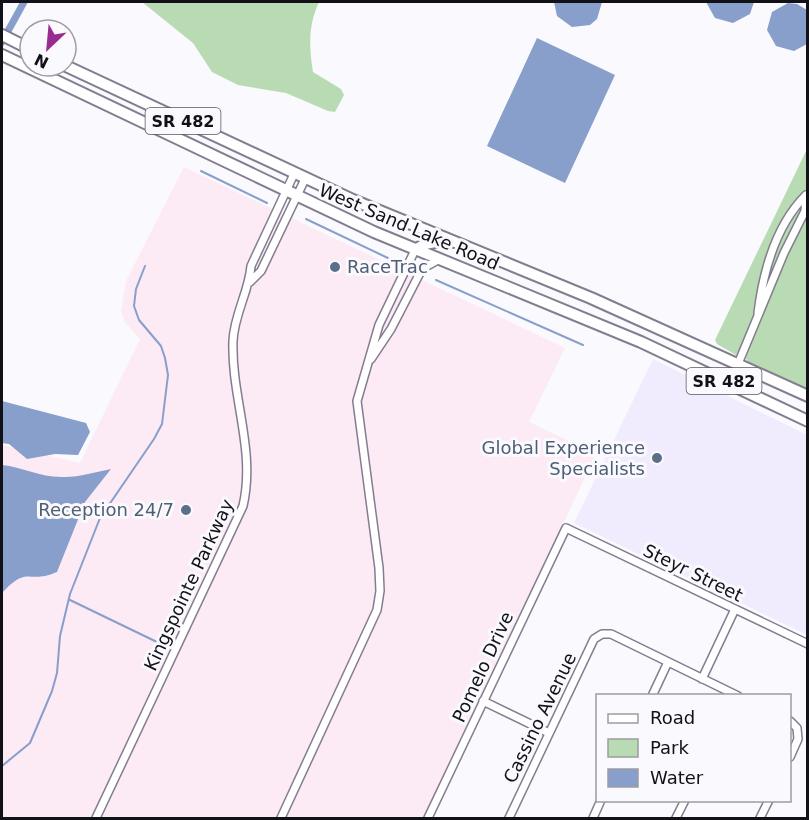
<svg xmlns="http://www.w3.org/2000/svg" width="809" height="820" font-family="'DejaVu Sans',sans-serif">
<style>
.built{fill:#f1ecfd}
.industrial{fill:#fceaf5}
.green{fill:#b9dbb3}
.water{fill:#889ecb}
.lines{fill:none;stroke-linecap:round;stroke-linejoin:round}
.stream{stroke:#889ecb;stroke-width:2}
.canal{stroke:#889ecb;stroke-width:7}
.minor-casing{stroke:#837d90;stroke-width:10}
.primary-casing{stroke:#837d90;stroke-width:14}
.minor{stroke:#fff;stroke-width:7}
.primary{stroke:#fff;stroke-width:10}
.service-dot{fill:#5c6f8a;stroke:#faf9fd;stroke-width:2}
.labels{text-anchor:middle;stroke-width:6;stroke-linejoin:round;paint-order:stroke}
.shield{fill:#faf9fd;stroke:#58575d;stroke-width:1.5}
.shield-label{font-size:16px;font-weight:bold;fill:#131118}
.street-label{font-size:18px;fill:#131118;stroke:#faf9fd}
.service-label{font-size:18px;fill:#4e5e75;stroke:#faf9fd;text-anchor:end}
</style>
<rect width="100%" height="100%" fill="#faf9fd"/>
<path class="built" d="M653,359l154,76v200l-233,-112z"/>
<path class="industrial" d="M184,167l381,181 -36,74 67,32 -172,364h-422v-373l78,18 60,-124 -15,-17 -4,-11 5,-30z"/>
<path class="green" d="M142,2h177c-11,24 -10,45 -6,70l28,17 3,6 -9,17 -7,-1 -42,-18 -48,-8 -26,-13 -19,-29z
M807,149v243l-59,-29 -2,-5 4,-10 -7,-4 -7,11 -19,-11 -2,-4z"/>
<path class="water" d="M554,2h48l-5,17 -7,6 -18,2 -15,-11z
M706,2h48l-4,12 -17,9 -18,-5z
M788,3l9,1 10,6v34l-13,7 -18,-5 -9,-16 5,-18z
M537,38l78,37 -50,108 -78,-37z
M2,401l84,22 4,9 -12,23 -23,-1 -28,5 -18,-15 -7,-1z
M2,465c20,2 38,12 59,12 16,1 34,-5 50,-8l-26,33 -28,70c-30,13 -28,-8 -55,21z"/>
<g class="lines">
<path class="stream" d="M201,171l66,32
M306,219l84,40
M436,280l147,65
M70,600l89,43
M2,766l28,-23 22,-52 5,-18 3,-37 10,-42 30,-76 54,-79 8,-15 6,-49 -3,-17 -4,-12 -22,-26 -5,-14 2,-17 9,-23"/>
<path class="canal" d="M2,42l22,-40"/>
<defs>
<path id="minor" d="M250,282l11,-11 44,-92
M758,313c5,-40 18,-88 48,-118
M371,359l20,-30 31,-60 16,-9
M738,364l46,-111 21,-42 1,-16
M702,679l33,-70
M652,696l16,-34
M483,701l66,32
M790,721l7,7 1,11 -8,18
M96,818l147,-312c13,-56 -12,-109 -10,-165 1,-27 16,-49 18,-75l43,-92
M281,818l96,-208 3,-19 -1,-23 -22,-167 22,-76 36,-75
M428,818l138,-290 242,116
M509,818l85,-179 8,-5h9l127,62
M593,818l8,-18
M676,818l9,-18
M760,818l9,-18"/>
<path id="primary" d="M2,35l28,14
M2,55l372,177 267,110 167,79
M66,66l287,134 238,98 217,98
M415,250l10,-6 20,-4"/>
</defs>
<use href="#minor" class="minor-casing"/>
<use href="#primary" class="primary-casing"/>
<use href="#minor" class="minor"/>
<use href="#primary" class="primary"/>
</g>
<g class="service-dot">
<circle cx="335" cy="267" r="6"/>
<circle cx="657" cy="458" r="6"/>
<circle cx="186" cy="510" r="6"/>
</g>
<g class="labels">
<g class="shield">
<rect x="145.5" y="108" width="75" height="26" rx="4.5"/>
<rect x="686.5" y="368" width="75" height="26" rx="4.5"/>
</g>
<g class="shield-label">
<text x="183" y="127">SR 482</text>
<text x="724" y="387">SR 482</text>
</g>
<g class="street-label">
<text transform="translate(409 227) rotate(23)" y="6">West Sand Lake Road</text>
<text transform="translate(693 573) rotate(26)" y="6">Steyr Street</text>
<text transform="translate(189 585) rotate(-65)" y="6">Kingspointe Parkway</text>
<text transform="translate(483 667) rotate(-65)" y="6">Pomelo Drive</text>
<text transform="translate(540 718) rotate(-64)" y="6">Cassino Avenue</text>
</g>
<g class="service-label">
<text x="347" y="273" text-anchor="start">RaceTrac</text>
<text x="645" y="454">Global Experience<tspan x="645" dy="21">Specialists</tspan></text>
<text x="174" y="516">Reception 24/7</text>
</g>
</g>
<rect width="809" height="820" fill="none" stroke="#131118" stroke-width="6"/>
<rect x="596" y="694" width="195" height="108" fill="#faf9fd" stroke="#9e9ca1" stroke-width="1.5"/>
<rect x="608" y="714" width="30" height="9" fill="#ffffff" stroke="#9e9ca1" stroke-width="1.5"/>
<text x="650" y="724" font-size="18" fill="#131118">Road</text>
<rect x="608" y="739" width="30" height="18" fill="#b9dbb3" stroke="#9e9ca1" stroke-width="1.5"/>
<text x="650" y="754" font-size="18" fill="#131118">Park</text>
<rect x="608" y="769" width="30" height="18" fill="#889ecb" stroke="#9e9ca1" stroke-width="1.5"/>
<text x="650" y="784" font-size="18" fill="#131118">Water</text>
<g transform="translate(48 48) rotate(206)"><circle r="28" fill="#faf9fd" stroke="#9e9ca1" stroke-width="1.5"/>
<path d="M0-4.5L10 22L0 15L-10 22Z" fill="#982d8f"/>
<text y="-9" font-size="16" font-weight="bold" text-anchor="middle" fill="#131118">N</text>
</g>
</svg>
